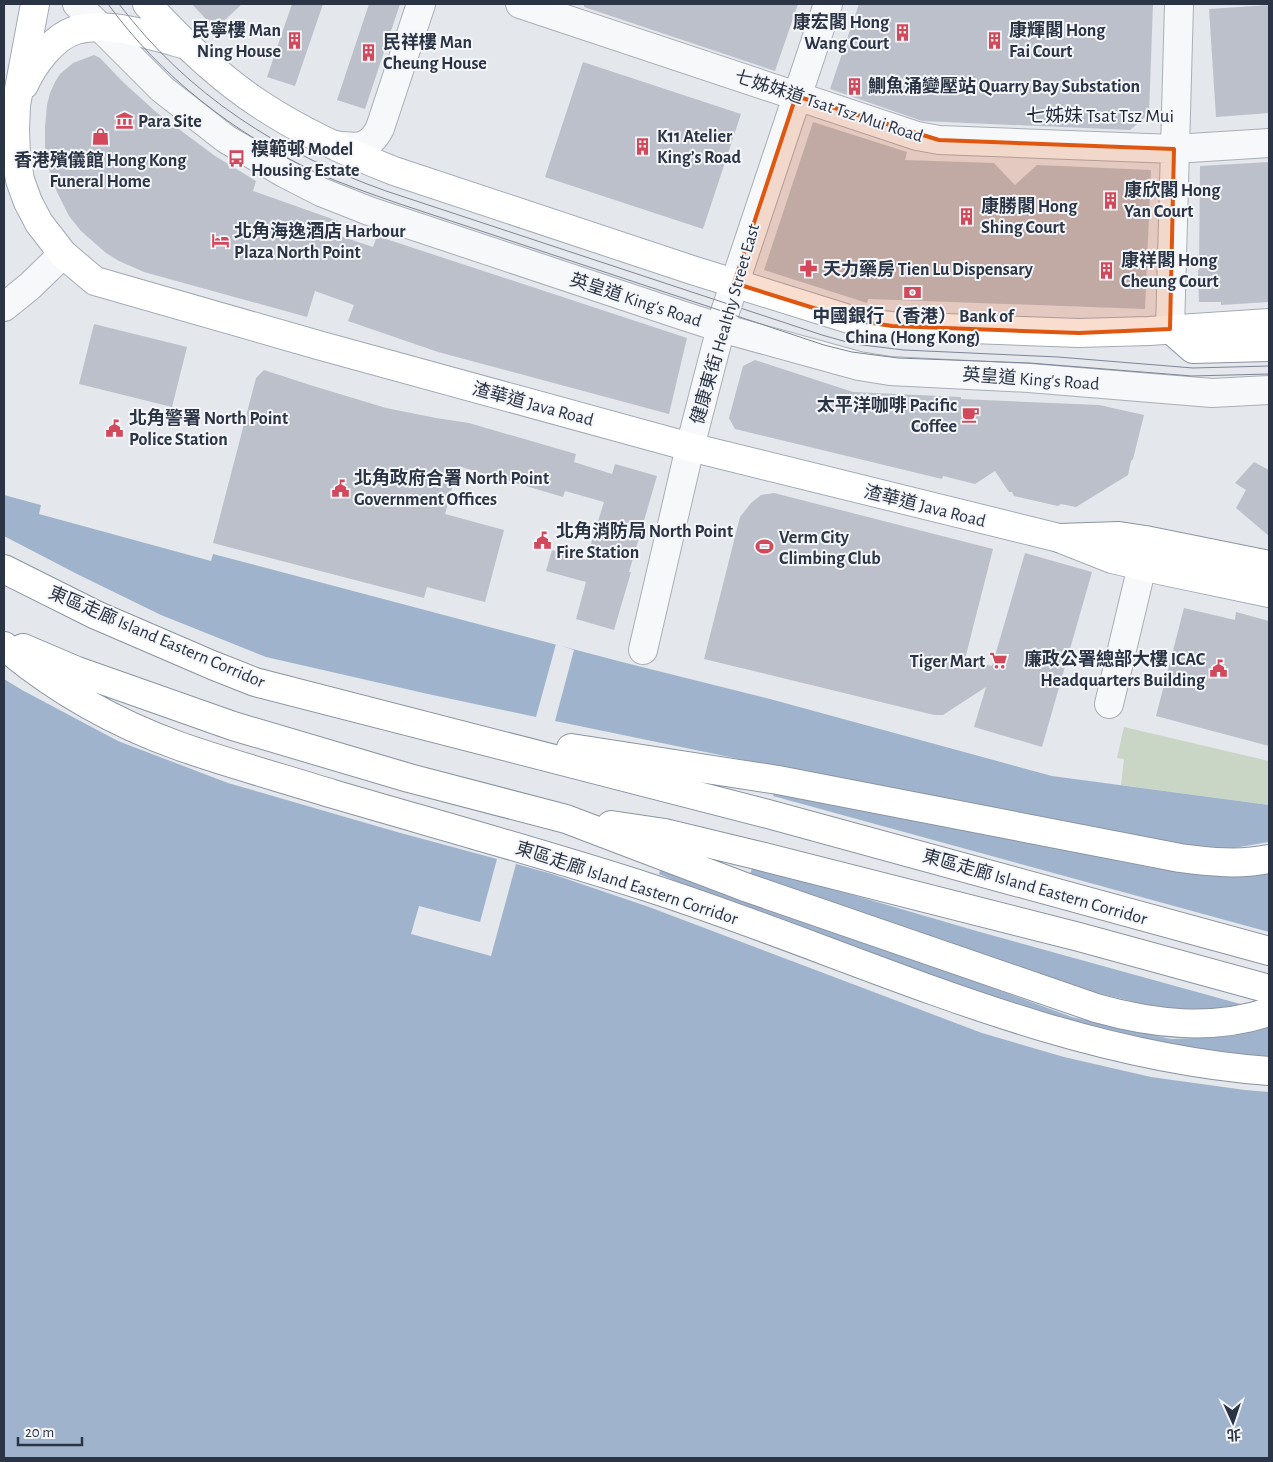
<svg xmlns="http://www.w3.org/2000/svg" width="1273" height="1462" font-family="'Alegreya Sans','Noto Sans TC',sans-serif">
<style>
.green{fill:#c9d6c5}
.water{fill:#9fb4cc}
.pier{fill:#e4e7ec;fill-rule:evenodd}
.building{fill:#bbc0ca}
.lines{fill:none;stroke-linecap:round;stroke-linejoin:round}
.minor-casing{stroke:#a9aeb7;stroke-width:30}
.major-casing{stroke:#a3abb8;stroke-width:30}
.highway-casing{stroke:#8b94a3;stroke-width:30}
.minor{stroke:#f7f8fa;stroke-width:28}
.major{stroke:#fff;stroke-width:28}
.highway{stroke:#fff;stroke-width:28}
.tram{stroke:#7d8696;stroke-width:1}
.marked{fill:#df570f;fill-opacity:0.2;stroke:#df570f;stroke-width:4;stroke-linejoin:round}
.labels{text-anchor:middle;stroke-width:4;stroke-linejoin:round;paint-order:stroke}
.poi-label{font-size:18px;font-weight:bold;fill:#2b3445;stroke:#f4f6f9;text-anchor:start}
.street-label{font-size:18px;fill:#2b3445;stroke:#f4f6f9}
.neighbourhood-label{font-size:19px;fill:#1d2536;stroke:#f4f6f9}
</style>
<rect width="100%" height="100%" fill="#e4e7ec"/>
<path class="green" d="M1124,727l145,34v44l-148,-20 3,-26 -7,-1z"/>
<path class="water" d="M4,495l37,10 -2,9 172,47 2,-7 409,108 148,37 282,77 217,29v653h-1265z"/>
<path class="pier" d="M4,536l73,38 84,41 105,42 162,37 108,23 20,-73 18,6 -19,71 436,90 166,30 65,9 47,-8v29l-45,4 -71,-7 -377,-79 -3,7 496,136v95l-50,10 -48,2 -99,-22 -411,-150 -2,7 77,32 255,96 168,44 110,14v32l-24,-2 -94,-13 -87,-20 -82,-24 -333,-126 -97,-33 -36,-10 -25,92 -80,-22 8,-28 61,16 17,-63 -100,-27 -169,-49 -110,-42 -96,-51 -18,-11zM753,866l227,66 264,73 -32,7 -39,-1 -97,-23 -326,-114z"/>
<path class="building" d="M192,4h50l-27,25z
M292,4h31l-28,82 -28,-9z
M369,4h31l-35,105 -28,-9z
M584,4h214l-23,67 -191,-64z
M859,4h294l-4,110 -19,16 -208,-9 -92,-32z
M1269,5v108l-53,4 -7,-108z
M94,55l6,3 23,24 33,30 59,44 41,25 -3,10 85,30 -4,13 39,13 4,-11 310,102 -18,76 -231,-62 -90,-31 6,-16 -39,-14 -8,26 -163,-45 -25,-11 -13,-8 -25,-22 -12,-15 -11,-22 -6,-14 -4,-15 -3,-18v-20l2,-22 3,-12 5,-11 5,-8 13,-11z
M583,62l158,52 -38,115 -158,-52z
M813,122l94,30 -2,8 89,3 21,22 22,-20 114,5 -6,139 -277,-10 -1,4 -103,-33z
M1269,162v140l-48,3v-3h-22l-1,-32h1l1,-104z
M94,324l93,23 -15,60 -93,-23z
M755,360l98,32 108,5v2l138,6 45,10 -11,44 -2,2 -3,14 -52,32 -15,-3 -3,2 -44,-10 -2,-4h-3l-14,-21 -20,13 -32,-8 -1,3 -207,-50 -6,-11 14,-52z
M264,370l46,15 76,23 50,10 33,5 107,31 -2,8 38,12 3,-10 42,12 -28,96h2l-17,58 -38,-11 10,-37 -40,-11 6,-21 34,10 18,-58 -39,-11 -2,6 -105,-31 -13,48 59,16 -19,72 -58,-15 -3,11 -211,-55 43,-165z
M1254,462l15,8v66l-33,-28 10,-18 -11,-7z
M774,493l219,56 -28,110 27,7 33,-113 67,19 -50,175 -68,-20 12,-40 -43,28h-9l-230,-56 36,-142 11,-14 10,-8z
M1184,608l51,12 1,-8 33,9v125l-113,-30z"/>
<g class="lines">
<defs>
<path id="minor" d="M77,4l85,85 64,50 58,34 37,19 48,19 309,103 43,14 138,38 31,5 139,7 183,15 57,-3
M520,4l397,132 22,4 235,9 95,-6
M335,145c22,3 34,5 45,-17l41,-124
M4,307l26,-21 33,-32
M1170,329l9,-325
M643,650l47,-203 35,-135 103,-308
M1109,704l33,-138"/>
<path id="major" d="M35,4l-19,101 -1,25 1,25 4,25 8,22 11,21 24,31 32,27 223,64 372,102 369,91 53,21 52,12 105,22
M147,4c34,37 71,73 114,101 41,27 87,48 133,66l298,99 160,50 18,4 22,2 187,7 70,-2 120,-8
M24,85c9,-20 29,-48 52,-55 32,-9 78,6 110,15"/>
<path id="highway" d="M1170,329l23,20 76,-2
M1059,538l60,-2 26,4 124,25
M4,569l92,46 116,50 43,17 513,132 501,137
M4,646c51,43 111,77 175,100 51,18 103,32 154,48 106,31 212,60 317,94 205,66 402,167 619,183
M23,648l54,23 156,55 176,52 157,41 179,68 351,121c57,16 116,23 173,4
M571,748l207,32 402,78c29,4 60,7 89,1
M611,825l54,8 91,22 323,82 190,52"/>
</defs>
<use href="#minor" class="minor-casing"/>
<use href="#major" class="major-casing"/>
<use href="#highway" class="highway-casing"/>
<use href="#minor" class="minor"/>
<use href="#major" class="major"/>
<use href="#highway" class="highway"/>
<path class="tram" d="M108,4c53,73 126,129 207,168 27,12 54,21 82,31l427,142 28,7 46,6 132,5 162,13 77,-2
M119,4c69,91 160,149 267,187l436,144 32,9 50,6 154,7 135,11 76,-2"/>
</g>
<path class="marked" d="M796,96l143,44 235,9 -4,180 -91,4 -187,-7 -40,-6 -118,-37z"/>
<defs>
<symbol id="building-bare" viewBox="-9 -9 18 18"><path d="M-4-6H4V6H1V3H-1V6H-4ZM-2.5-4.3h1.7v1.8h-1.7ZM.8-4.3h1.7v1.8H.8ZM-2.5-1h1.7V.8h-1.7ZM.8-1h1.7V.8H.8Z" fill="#d1495b" stroke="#f4f6f9" stroke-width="2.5" paint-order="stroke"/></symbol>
<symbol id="museum-bare" viewBox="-9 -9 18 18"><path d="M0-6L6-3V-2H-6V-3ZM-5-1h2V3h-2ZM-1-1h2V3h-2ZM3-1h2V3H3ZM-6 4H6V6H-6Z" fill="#d1495b" stroke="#f4f6f9" stroke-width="2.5" paint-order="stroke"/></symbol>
<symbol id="shop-bare" viewBox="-9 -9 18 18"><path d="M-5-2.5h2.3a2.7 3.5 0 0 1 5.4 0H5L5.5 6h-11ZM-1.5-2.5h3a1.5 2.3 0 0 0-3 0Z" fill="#d1495b" stroke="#f4f6f9" stroke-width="2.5" paint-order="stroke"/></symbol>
<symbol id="bus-bare" viewBox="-9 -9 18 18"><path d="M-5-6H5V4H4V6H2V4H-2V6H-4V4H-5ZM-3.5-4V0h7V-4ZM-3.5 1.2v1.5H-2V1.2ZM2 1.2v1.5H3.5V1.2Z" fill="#d1495b" stroke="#f4f6f9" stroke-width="2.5" paint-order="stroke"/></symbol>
<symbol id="hotel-bare" viewBox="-9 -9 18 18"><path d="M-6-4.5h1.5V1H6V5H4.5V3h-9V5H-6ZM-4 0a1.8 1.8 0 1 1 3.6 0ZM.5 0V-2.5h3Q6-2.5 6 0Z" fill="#d1495b" stroke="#f4f6f9" stroke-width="2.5" paint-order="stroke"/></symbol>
<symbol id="pharmacy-bare" viewBox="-9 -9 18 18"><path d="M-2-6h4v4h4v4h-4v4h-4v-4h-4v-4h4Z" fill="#d1495b" stroke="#f4f6f9" stroke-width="2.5" paint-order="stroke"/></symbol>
<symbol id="bank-bare" viewBox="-9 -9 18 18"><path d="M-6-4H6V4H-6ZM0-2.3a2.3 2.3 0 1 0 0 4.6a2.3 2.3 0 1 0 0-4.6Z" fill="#d1495b" stroke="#f4f6f9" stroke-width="2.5" paint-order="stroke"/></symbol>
<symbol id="cafe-bare" viewBox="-9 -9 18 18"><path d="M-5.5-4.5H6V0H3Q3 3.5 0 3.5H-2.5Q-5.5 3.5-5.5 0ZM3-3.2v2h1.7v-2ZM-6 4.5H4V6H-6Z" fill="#d1495b" stroke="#f4f6f9" stroke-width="2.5" paint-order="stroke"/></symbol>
<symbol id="civic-bare" viewBox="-9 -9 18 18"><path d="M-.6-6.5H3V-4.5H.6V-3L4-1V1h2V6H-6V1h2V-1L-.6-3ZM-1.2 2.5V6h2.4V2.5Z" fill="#d1495b" stroke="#f4f6f9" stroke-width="2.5" paint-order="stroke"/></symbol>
<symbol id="stadium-bare" viewBox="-9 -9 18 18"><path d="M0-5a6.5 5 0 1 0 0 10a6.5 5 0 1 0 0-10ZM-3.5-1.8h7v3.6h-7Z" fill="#d1495b" stroke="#f4f6f9" stroke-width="2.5" paint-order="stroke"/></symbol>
<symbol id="supermarket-bare" viewBox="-9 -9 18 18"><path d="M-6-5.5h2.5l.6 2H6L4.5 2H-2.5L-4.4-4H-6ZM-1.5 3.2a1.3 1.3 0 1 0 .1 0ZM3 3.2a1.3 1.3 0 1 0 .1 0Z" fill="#d1495b" stroke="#f4f6f9" stroke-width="2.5" paint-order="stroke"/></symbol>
</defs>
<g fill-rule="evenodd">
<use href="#building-bare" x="890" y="20" width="25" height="25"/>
<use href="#building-bare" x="282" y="28" width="25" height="25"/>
<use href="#building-bare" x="982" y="28" width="25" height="25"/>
<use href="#building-bare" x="356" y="40" width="25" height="25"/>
<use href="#building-bare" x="842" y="74" width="25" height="25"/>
<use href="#museum-bare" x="112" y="108" width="25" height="25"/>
<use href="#shop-bare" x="88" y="124" width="25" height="25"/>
<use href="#building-bare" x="630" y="134" width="25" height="25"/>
<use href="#bus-bare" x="224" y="146" width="25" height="25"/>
<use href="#building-bare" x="1098" y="188" width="25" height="25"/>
<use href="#building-bare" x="954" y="204" width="25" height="25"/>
<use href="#hotel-bare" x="208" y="228" width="25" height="25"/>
<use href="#pharmacy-bare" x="796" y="256" width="25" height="25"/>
<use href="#building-bare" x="1094" y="258" width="25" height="25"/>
<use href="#bank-bare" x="900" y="280" width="25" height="25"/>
<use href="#cafe-bare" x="958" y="402" width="25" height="25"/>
<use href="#civic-bare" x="102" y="416" width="25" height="25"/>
<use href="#civic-bare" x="328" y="476" width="25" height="25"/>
<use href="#civic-bare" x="530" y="528" width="25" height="25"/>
<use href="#stadium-bare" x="752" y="534" width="25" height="25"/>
<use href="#supermarket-bare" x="986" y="648" width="25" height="25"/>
<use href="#civic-bare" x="1206" y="656" width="25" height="25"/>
</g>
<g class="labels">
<g class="poi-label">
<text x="889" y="28" text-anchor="end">康宏閣 Hong<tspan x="889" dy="21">Wang Court</tspan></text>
<text x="281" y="36" text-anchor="end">民寧樓 Man<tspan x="281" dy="21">Ning House</tspan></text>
<text x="1009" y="36">康輝閣 Hong<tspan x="1009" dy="21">Fai Court</tspan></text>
<text x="383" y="48">民祥樓 Man<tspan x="383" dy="21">Cheung House</tspan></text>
<text x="868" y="92">鰂魚涌變壓站 Quarry Bay Substation</text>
<text x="138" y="127">Para Site</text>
<text x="657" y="142">K11 Atelier<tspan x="657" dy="21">King’s Road</tspan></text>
<text x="251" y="155">模範邨 Model<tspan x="251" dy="21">Housing Estate</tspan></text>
<text x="100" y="166" text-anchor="middle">香港殯儀館 Hong Kong<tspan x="100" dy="21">Funeral Home</tspan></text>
<text x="1124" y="196">康欣閣 Hong<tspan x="1124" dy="21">Yan Court</tspan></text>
<text x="981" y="212">康勝閣 Hong<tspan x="981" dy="21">Shing Court</tspan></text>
<text x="234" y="237">北角海逸酒店 Harbour<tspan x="234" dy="21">Plaza North Point</tspan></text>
<text x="1121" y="266">康祥閣 Hong<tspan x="1121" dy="21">Cheung Court</tspan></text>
<text x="823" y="275">天力藥房 Tien Lu Dispensary</text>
<text x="913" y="322" text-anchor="middle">中國銀行（香港） Bank of<tspan x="913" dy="21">China (Hong Kong)</tspan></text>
<text x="957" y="411" text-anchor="end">太平洋咖啡 Pacific<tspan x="957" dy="21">Coffee</tspan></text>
<text x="129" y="424">北角警署 North Point<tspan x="129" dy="21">Police Station</tspan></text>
<text x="354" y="484">北角政府合署 North Point<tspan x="354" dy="21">Government Offices</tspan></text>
<text x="556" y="537">北角消防局 North Point<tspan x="556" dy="21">Fire Station</tspan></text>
<text x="779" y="543">Verm City<tspan x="779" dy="21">Climbing Club</tspan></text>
<text x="1205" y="665" text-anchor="end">廉政公署總部大樓 ICAC<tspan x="1205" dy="21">Headquarters Building</tspan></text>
<text x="985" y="667" text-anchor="end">Tiger Mart</text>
</g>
<g class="street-label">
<text transform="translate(829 106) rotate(18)" y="6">七姊妹道 Tsat Tsz Mui Road</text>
<text transform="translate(636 300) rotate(18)" y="6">英皇道 King's Road</text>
<text transform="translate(725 324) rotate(-74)" y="6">健康東街 Healthy Street East</text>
<text transform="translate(1031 379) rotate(4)" y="6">英皇道 King's Road</text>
<text transform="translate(533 404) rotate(15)" y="6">渣華道 Java Road</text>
<text transform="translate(925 506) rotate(14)" y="6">渣華道 Java Road</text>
<text transform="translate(157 637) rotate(23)" y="6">東區走廊 Island Eastern Corridor</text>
<text transform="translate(627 883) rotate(18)" y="6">東區走廊 Island Eastern Corridor</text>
<text transform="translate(1035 887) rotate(16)" y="6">東區走廊 Island Eastern Corridor</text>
</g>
<g class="neighbourhood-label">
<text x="1100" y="122">七姊妹 Tsat Tsz Mui</text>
</g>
</g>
<rect width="1273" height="1462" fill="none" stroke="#2b3445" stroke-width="10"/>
<g transform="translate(1233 1422) rotate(177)" stroke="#f4f6f9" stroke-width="4" paint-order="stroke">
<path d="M0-4L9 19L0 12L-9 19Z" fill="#2b3445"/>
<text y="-8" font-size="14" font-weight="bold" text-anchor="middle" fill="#2b3445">北</text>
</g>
<path d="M18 1437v8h64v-8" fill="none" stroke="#2b3445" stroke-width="2.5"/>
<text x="25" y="1437" font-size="15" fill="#2b3445" stroke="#f4f6f9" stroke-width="4" paint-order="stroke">20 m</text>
</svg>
